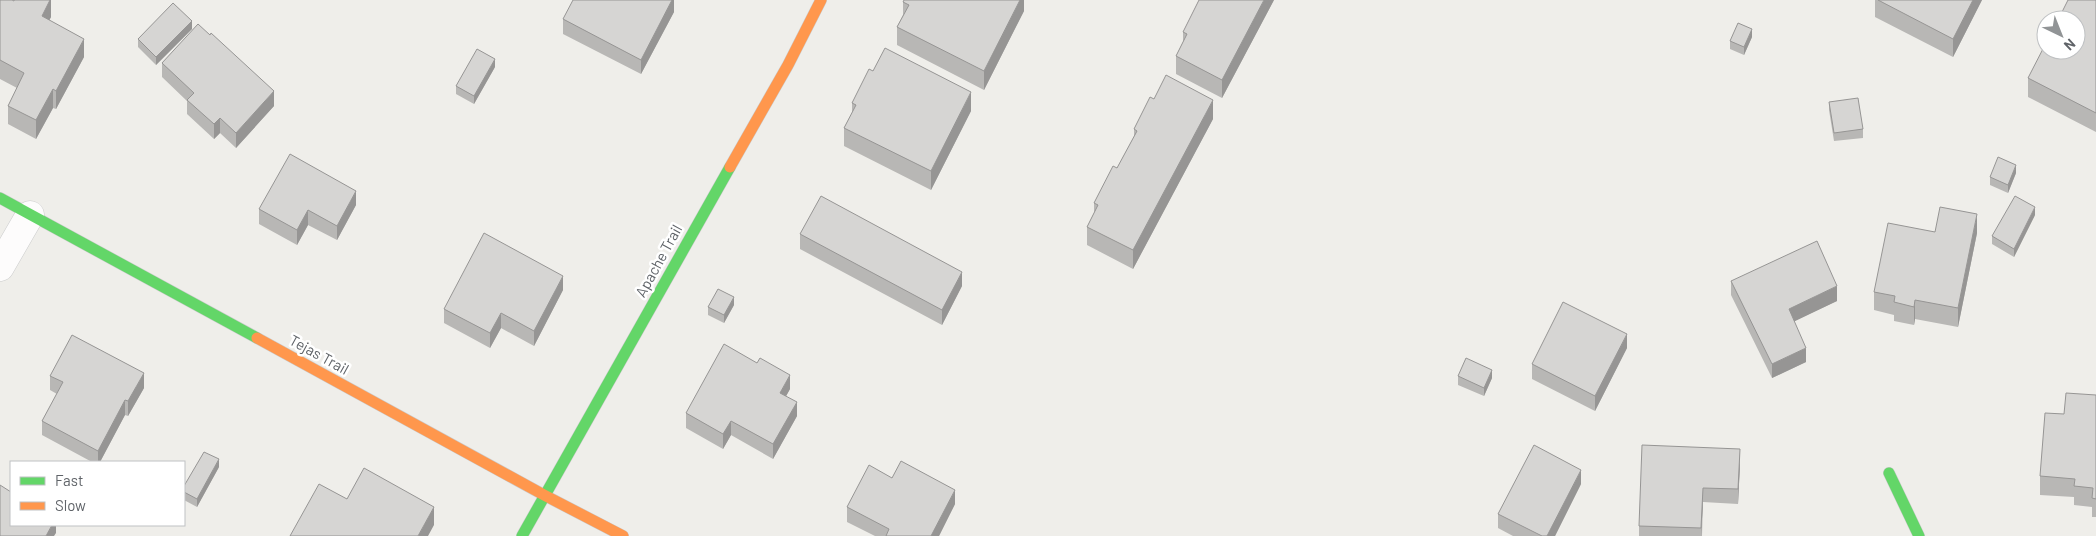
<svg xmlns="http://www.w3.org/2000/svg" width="2096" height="536" font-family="Barlow,sans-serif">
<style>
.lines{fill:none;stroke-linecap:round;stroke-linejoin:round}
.street-casing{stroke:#cbcccc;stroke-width:29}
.fast-casing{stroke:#cacacb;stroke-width:12}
.slow-casing{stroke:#cacacb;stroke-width:12}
.street{stroke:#fdfcfc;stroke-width:28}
.fast{stroke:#63d668;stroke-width:11}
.slow{stroke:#ff974d;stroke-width:11}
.wall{fill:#b8b7b5}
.shaded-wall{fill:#969594}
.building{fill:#d6d5d3;stroke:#969594}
.labels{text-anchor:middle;stroke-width:5;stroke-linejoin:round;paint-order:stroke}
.street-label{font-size:15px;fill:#5f6368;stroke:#fff}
</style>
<rect width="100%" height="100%" fill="#efeeea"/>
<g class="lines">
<defs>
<path id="street" d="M0,267l30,-52"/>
<path id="fast" d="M0,198l257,140
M1889,473l30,63
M522,536l208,-369"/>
<path id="slow" d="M730,167l58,-102 33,-65
M257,338l287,157 79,41"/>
</defs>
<use href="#street" class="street-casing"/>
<use href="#fast" class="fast-casing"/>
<use href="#slow" class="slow-casing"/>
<use href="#street" class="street"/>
<use href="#fast" class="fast"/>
<use href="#slow" class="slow"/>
</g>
<path class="wall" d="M0,0l14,1 37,-1v17l-2,3 35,37 -28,52 -3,-1 -17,31 -28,-15v-18l9,-18 -17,-9z
M674,0v12l-33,62 -78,-40v-15z
M1024,0v11l-40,79 -87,-45v-18l6,-12v-13z
M1274,0l-52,98 -46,-24v-18l7,-14v-10z
M1875,0h107l-29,57 -78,-40z
M2096,0v132l-68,-35v-19z
M192,29l-36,36 -18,-18v-8z
M1752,37l-8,18 -14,-6v-8z
M162,63l112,43 -38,42 -16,-15 -6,6 -27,-25v-13l-25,-24z
M495,67l-21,37 -18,-10v-8z
M873,71l98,40 -40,79 -87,-44v-18l8,-15v-10z
M1154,99l59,20 -80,150 -46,-24v-18l7,-14v-10l23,-35 17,-31v-8z
M1829,102l34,27v9l-29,3 -5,-31z
M2016,173l-8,20 -18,-8v-8z
M356,205l-19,35 -29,-15 -11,20 -38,-21v-15z
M2035,215l-21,42 -22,-13v-8z
M1935,232l42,1 -19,94 -43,-8 -1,6 -20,-4v-6l-20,-5v-18z
M800,234l162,52 -20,39 -142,-76z
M1731,281l106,20 -43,20 12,41 -34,16 -41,-83z
M563,290l-29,56 -33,-18 -11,20 -46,-25v-14z
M734,305l-10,18 -16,-8v-8z
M1627,348l-32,63 -63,-32v-15z
M50,376l94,12 -16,28 -3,-1 -25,47h-8l-50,-27v-14l15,-27 -7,-4z
M1458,376l34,2 -8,18 -26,-11z
M790,389l-4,7 11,20 -24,43 -42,-24 -8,14 -37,-21v-15z
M2096,395v122h-4v-10l-18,-2v-8l-34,-2v-19l24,-62z
M1740,464l-2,40 -35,-2 -1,34h-63v-10z
M219,467l-22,40 -13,-7v-14z
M892,478l63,26 -16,32h-64l-28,-14v-15z
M1581,484l-26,52h-42l-15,-8v-14z"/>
<path class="shaded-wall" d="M50,0h1v17l-9,18v-19z
M672,0h2v12l-33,62v-14z
M1020,0h4v11l-40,79v-19z
M1264,0h10l-52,98v-18z
M1973,0h9l-29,57v-18z
M192,21v8l-36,36v-8z
M1752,29v8l-8,18v-8z
M84,39v18l-28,52v-18z
M495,59v8l-21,37v-8z
M53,89v19l-17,31v-19z
M274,91v15l-38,42v-15z
M971,92v19l-40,79v-19z
M1213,100v19l-80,150v-19z
M220,118v15l-6,6v-15z
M2016,165v8l-8,20v-8z
M356,191v14l-19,35v-14z
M2035,207v8l-21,42v-8z
M308,210v15l-11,20v-15z
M1977,214v19l-19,94v-19z
M962,272v14l-20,39v-15z
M563,276v14l-29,56v-15z
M1837,286v15l-48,23v-15z
M734,297v8l-10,18v-8z
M1915,300v19l-1,6v-18z
M501,313v15l-11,20v-15z
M1627,334v14l-32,63v-15z
M1806,348v14l-34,16v-14z
M1492,370v8l-8,18v-8z
M144,373v15l-16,28v-15z
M790,375v14l-10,18v-14z
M125,400v15l-25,47h-2v-11z
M797,402v14l-24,43v-15z
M731,421v14l-8,14v-15z
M1740,449v15l-2,40v-15z
M219,459v8l-22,40v-8z
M1581,470v14l-26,52h-8z
M1703,488v14l-2,34v-8z
M955,490v14l-16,32h-8z
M434,507v18l-6,11h-10z
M52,525h4v8l-2,3h-8z"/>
<path class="building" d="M0,0h12l2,1v-1h36l-8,16 42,23 -28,52 -3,-2 -17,31 -28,-14 16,-33 -24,-13z
M573,0h99l-31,60 -78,-41z
M904,0h116l-36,71 -87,-44 12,-22 -6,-3z
M1199,0h65l-42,80 -46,-24 11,-22 -4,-2z
M1878,0h95l-20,39z
M2068,0h28v113l-68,-35 18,-35v7h30v-30h-18z
M173,3l19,18 -36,36 -18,-18z
M1738,23l14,6 -8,18 -14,-6z
M198,24l12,11 1,-2 63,58 -38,42 -16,-15 -6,6 -27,-24 7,-7 -32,-30z
M885,48l86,44 -40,79 -87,-43 12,-23 -4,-2 17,-34 4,2z
M477,49l18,10 -21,37 -18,-10z
M1166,75l47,25 -80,150 -46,-23 11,-22 -4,-2 19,-37 4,2 20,-37 -3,-2 16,-32 4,2z
M1858,98l5,31 -29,4 -5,-31z
M290,154l66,37 -19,35 -29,-16 -11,20 -38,-21z
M1998,157l18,8 -8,20 -18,-8z
M821,196l141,76 -20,38 -142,-76z
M2015,196l20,11 -21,42 -22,-13z
M1940,207l37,7 -19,94 -43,-8 -1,7 -20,-5 1,-6 -21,-4 14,-69 47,9z
M484,233l79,43 -29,55 -33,-18 -11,20 -46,-24z
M1817,241l20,45 -48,23 17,39 -34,16 -41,-83z
M718,289l16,8 -10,18 -16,-8z
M1563,302l64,32 -32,62 -63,-32z
M72,335l72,38 -16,28 -3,-1 -27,51 -56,-30 21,-39 -13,-6z
M724,344l33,19 3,-5 30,17 -10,18 17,9 -24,42 -42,-23 -8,13 -37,-21z
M1466,358l26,12 -8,18 -26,-12z
M2066,393l30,2v104l-4,-1 1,-10 -19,-2 1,-7 -35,-3 5,-63 19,1z
M1534,445l47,25 -34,66h-5l-44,-22z
M1642,445l98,4 -2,40 -35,-1 -2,40 -62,-2z
M204,452l15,7 -22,40 -13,-7v-6z
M901,461l54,29 -24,46h-45l3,-7 -42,-22 22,-42 23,13z
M364,468l70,39 -16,29h-128l29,-52 28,15z
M0,485l11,7v33h41l-6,11h-46z"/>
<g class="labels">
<g class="street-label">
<text transform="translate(659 261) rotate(-61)" y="5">Apache Trail</text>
<text transform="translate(319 355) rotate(29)" y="5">Tejas Trail</text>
</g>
</g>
<rect x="10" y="461" width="175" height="65" fill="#ffffff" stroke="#bfc1c3"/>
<rect x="20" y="477" width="25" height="8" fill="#63d668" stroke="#bfc1c3"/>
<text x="55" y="486" font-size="15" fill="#5f6368">Fast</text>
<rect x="20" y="502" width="25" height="8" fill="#ff974d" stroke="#bfc1c3"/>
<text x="55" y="511" font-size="15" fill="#5f6368">Slow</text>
<g transform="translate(2061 35) rotate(137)"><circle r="24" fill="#ffffff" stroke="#bfc1c3"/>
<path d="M0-4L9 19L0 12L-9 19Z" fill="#919496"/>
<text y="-8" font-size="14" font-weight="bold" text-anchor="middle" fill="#5f6368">N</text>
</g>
</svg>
